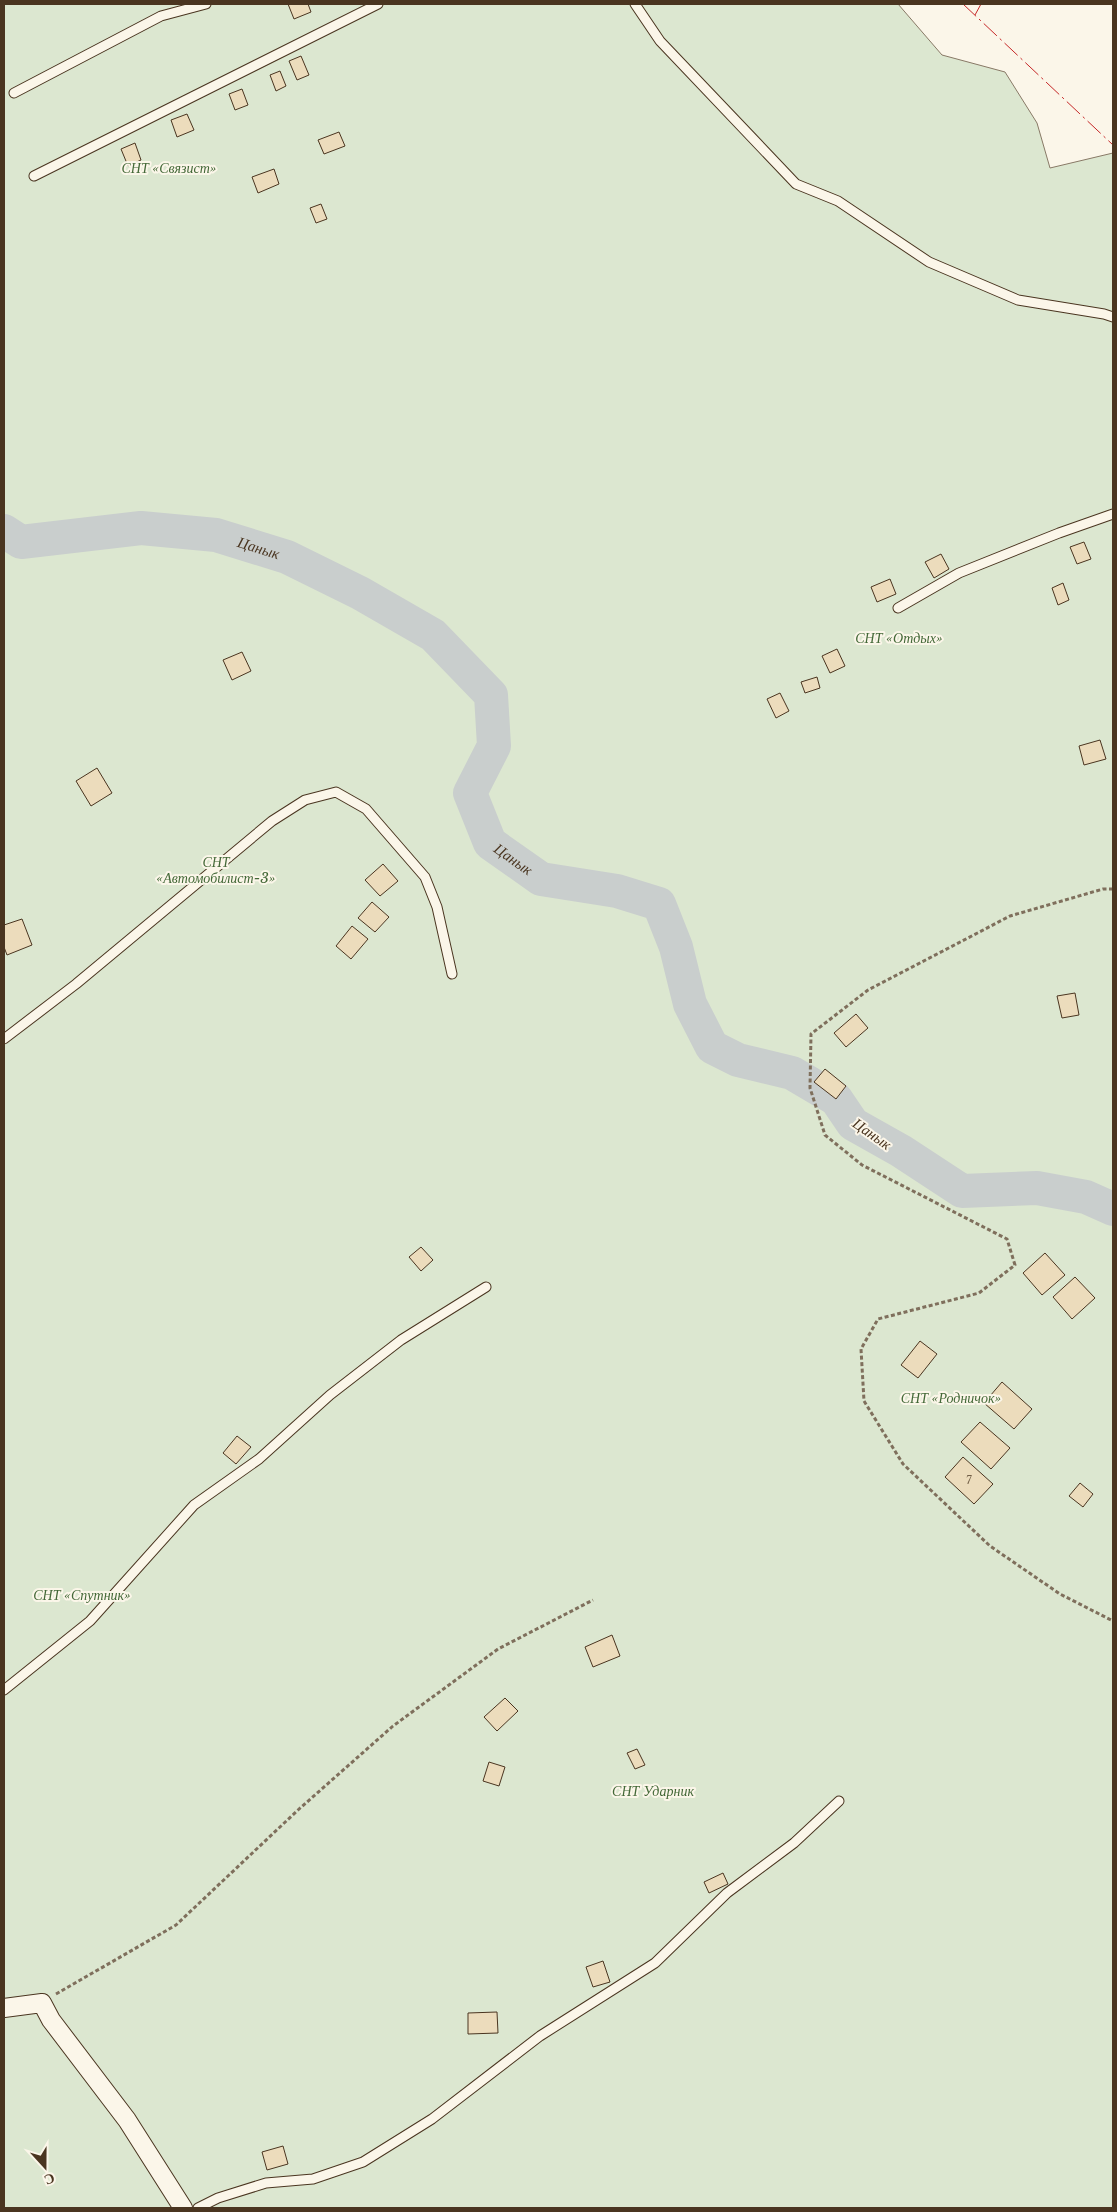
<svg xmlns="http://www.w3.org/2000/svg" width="1117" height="2212" font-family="'Libre Baskerville',serif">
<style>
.green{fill:#dce7d0;stroke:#887966}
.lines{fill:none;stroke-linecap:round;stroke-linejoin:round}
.river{stroke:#c9cecd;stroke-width:34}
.building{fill:#ecdcbc;stroke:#4a3520}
.service-casing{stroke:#4a3520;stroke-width:11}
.minor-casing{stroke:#4a3520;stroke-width:20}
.path{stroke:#7f6f5c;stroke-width:3;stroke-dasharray:4 2.5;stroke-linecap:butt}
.service{stroke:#fbf6e9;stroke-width:9}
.minor{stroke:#fbf6e9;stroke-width:18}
.power{stroke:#c62828;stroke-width:1;stroke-dasharray:18 4 2.5 4;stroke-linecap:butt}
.labels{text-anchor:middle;stroke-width:4;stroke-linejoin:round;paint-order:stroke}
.number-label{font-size:11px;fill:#725f47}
.park-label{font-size:14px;font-style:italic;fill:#436837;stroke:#fbf6e9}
.water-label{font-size:15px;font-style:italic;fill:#4a3520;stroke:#fbf6e9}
</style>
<rect width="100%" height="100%" fill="#fbf6e9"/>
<path class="green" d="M4,4h894l44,51 63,17 32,51 13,45 63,-15v2055h-1109z"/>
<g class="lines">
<path class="river" id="s1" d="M4,531l17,11 120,-14 75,7 71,22 73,36 73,42 58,60 3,51 -24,47 20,50 51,36 76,12 42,13 17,43 14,57 22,43 26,13 54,13 44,26 17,25 48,27 61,40 75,-3 49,9 27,12"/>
</g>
<path class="building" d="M288,4h20l3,8 -17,7z
M301,56l8,19 -12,5 -8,-19z
M280,71l6,15 -10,5 -6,-16z
M242,89l6,16 -13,5 -6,-16z
M187,114l7,16 -17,7 -6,-17z
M339,132l6,14 -21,8 -6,-14z
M135,143l6,17 -13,6 -7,-17z
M274,169l5,15 -21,9 -6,-16z
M321,204l6,15 -11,4 -6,-15z
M1084,542l7,17 -14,5 -7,-17z
M941,554l8,15 -15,9 -9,-16z
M890,579l6,15 -19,8 -6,-15z
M1063,583l6,17 -11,5 -6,-17z
M837,649l8,17 -15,7 -8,-17z
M242,652l9,19 -19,9 -9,-20z
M817,677l3,11 -15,5 -4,-11z
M780,693l9,18 -13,7 -9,-19z
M1100,740l6,19 -22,6 -5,-19z
M97,768l15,25 -21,13 -15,-25z
M383,864l15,17 -18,15 -15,-16z
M372,902l17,15 -14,15 -17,-14z
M22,919l10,26 -25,10 -3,-8v-22z
M352,926l16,13 -17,20 -15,-13z
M1075,993l4,22 -17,3 -5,-22z
M856,1014l12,14 -22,19 -12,-14z
M825,1069l21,17 -10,13 -22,-17z
M421,1247l12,13 -12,11 -12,-14z
M1045,1253l20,22 -23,20 -19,-22z
M1075,1277l20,21 -23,21 -19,-22z
M920,1341l17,13 -19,24 -17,-13z
M1002,1382l30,27 -18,20 -30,-26z
M980,1422l30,26 -19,21 -30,-27z
M237,1436l14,11 -15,17 -13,-11z
M963,1457l30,27 -19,20 -29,-27z
M1080,1483l13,11 -10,13 -14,-11z
M612,1635l8,21 -27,11 -8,-20z
M505,1698l13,13 -21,20 -13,-14z
M637,1749l8,16 -10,4 -8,-16z
M489,1762l16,5 -6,19 -16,-5z
M723,1873l5,11 -19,9 -5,-11z
M603,1961l7,21 -17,5 -7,-20z
M497,2012l1,21 -30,1v-21z
M283,2146l5,18 -21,6 -5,-18z"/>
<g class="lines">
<defs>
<path id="service" d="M635,4l25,37 136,143 42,17 91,61 89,38 86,14 9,3
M14,93l147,-77 45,-12
M34,176l344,-172
M898,608l61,-35 100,-40 54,-19
M4,1039l72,-55 196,-163 33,-21 31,-8 30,17 59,68 12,30 15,67
M4,1690l86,-69 104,-116 65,-46 71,-64 71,-55 85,-53
M198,2208l20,-10 48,-15 47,-4 50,-17 69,-43 108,-83 115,-73 72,-70 67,-50 45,-42"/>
<path id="minor" d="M4,2008l38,-5 9,17 76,100 56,88"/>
</defs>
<use href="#service" class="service-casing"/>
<use href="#minor" class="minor-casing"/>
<path class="path" d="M1113,889h-10l-93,27 -142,74 -57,44 -1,54 15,47 37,30 145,74 8,26 -36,28 -101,26 -17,30 3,52 39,63 87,82 70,48 53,27
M56,1994l120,-69 122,-115 95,-84 105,-77 95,-49"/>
<use href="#service" class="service"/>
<use href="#minor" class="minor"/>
<path class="power" d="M963,4l150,141
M975,15l6,-11"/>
</g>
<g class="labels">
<g class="number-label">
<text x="969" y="1484">7</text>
</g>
<g class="park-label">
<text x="169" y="173">СНТ «Связист»</text>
<text x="899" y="643">СНТ «Отдых»</text>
<text x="216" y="867">СНТ<tspan x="216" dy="16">«Автомобилист-3»</tspan></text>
<text x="951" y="1403">СНТ «Родничок»</text>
<text x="82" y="1600">СНТ «Спутник»</text>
<text x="653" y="1796">СНТ Ударник</text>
</g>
<g class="water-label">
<text dy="5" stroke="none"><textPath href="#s1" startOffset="261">Цанык</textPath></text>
<text dy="5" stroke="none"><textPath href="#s1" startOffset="726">Цанык</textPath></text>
<text transform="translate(872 1134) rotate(35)" y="5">Цанык</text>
</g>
</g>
<rect width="1117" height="2212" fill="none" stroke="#4a3520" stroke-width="10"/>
<g transform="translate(45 2167) rotate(159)" stroke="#fbf6e9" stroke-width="4" paint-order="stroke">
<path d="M0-4L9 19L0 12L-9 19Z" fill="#4a3520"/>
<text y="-8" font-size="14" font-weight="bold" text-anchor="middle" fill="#4a3520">С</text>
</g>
</svg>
